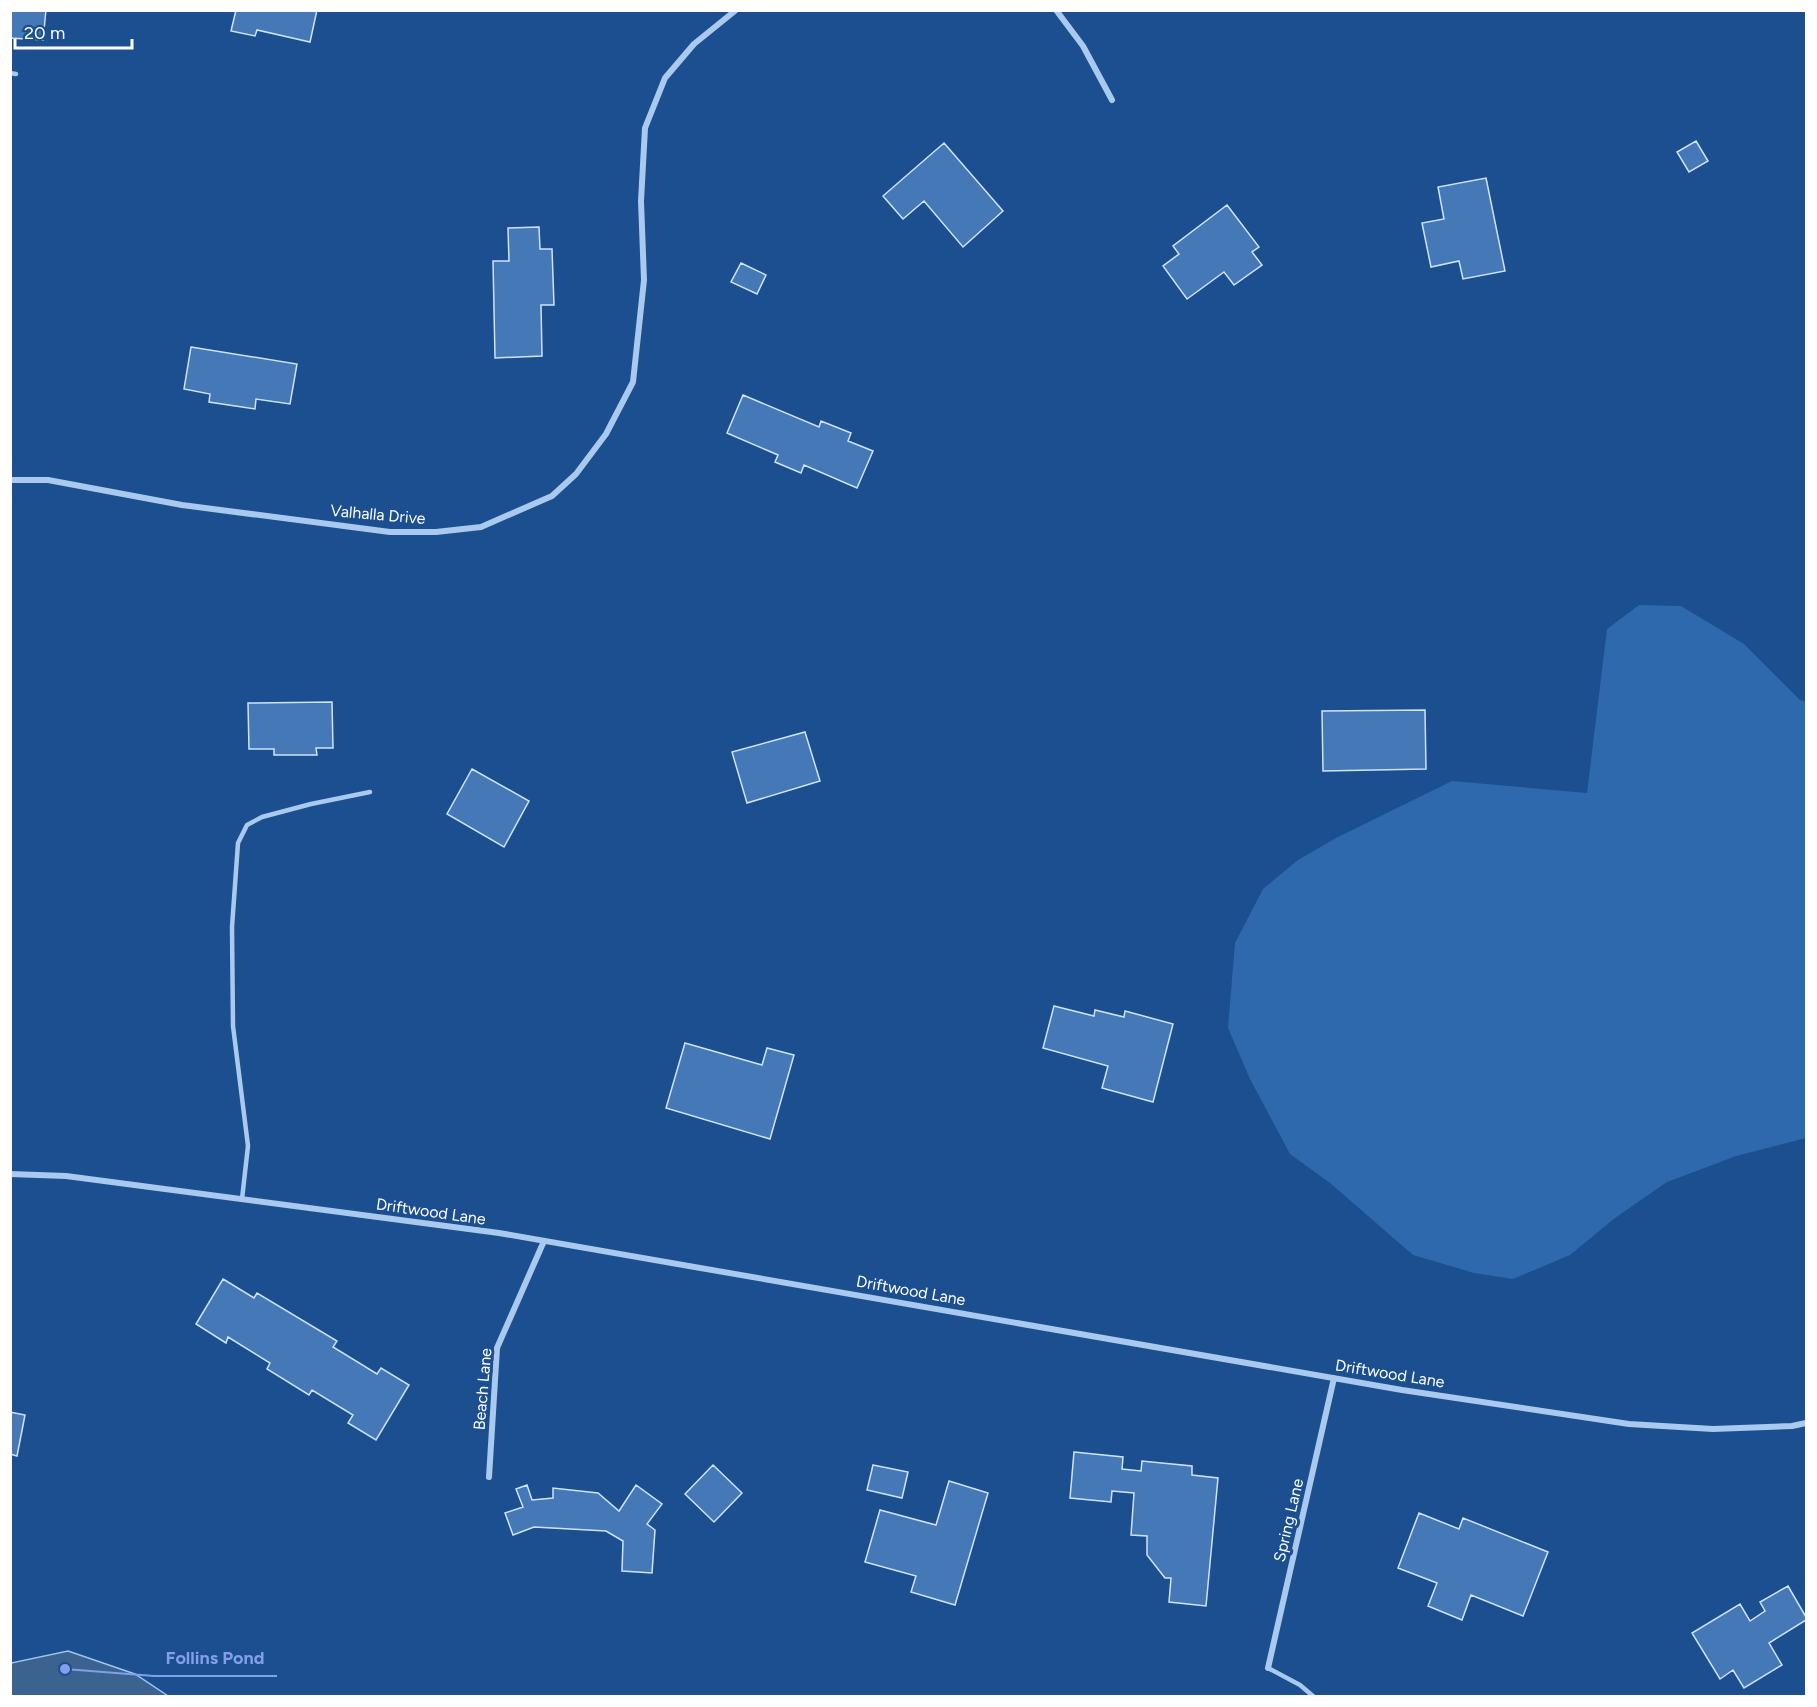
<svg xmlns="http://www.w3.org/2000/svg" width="1817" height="1707" font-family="Figtree,sans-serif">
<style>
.green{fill:#2e69ad}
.water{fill:#3c6290;stroke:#9cc4f0;stroke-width:1.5}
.building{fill:#4478b7;stroke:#cfe3fa;stroke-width:1.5}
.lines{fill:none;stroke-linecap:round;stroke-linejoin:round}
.service{stroke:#a9c9ee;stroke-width:4.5}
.minor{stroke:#a9c9ee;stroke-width:6}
.labels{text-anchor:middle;stroke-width:6;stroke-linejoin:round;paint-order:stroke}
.street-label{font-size:16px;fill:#fff;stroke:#1b4f8f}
.leader{fill:none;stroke:#839eea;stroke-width:2}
.callout-dot{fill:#839eea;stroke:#1b4f8f;stroke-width:2}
.callout-label{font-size:18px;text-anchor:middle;font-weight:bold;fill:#839eea;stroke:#1b4f8f;stroke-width:6;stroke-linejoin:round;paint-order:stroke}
</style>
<rect width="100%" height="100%" fill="#1b4f8f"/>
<path class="green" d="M1639,605l42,1 63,38 56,56 6,2v436l-70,18 -69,26 -52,36 -45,37 -57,24 -39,-6 -61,-18 -83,-72 -40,-29 -40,-75 -22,-51 7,-85 28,-54 35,-29 38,-22 116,-57 135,12 20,-164z"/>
<path class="water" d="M68,1651l67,23 33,22h-157v-33z"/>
<path class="building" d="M10,10h36l-3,30 -33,-2z
M236,10h81l-7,32 -53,-12 -2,6 -24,-5z
M1696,141l12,20 -19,11 -12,-20z
M944,143l59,68 -40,36 -39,-46 -21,18 -20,-23z
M1486,178l19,93 -42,8 -4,-18 -28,6 -9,-44 22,-4 -6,-32z
M1227,205l32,42 -7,5 10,13 -28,20 -10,-13 -37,27 -24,-33 16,-12 -6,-8z
M539,227l1,22h12l2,56h-13l1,51 -47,2 -2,-97h16l-1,-33z
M741,263l25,12 -9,19 -26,-12z
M191,347l106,17 -7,40 -34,-5 -1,10 -46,-7 1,-8 -26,-5z
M743,395l76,32 2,-6 30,12 -3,8 25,10 -16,37 -53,-23 -3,8 -26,-11 3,-7 -51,-22z
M332,702l1,46h-17l1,7h-43v-6h-25l-1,-46z
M1425,710l1,59 -103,2 -1,-60z
M805,732l15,49 -73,22 -15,-51z
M472,769l57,32 -25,46 -57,-33z
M1054,1006l40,10 1,-6 29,7 1,-6 48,13 -20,78 -51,-14 6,-22 -65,-18z
M685,1043l77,22 5,-17 27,7 -24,84 -104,-31z
M223,1279l31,19 3,-5 80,48 -4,6 44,27 4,-6 28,17 -33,55 -28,-17 5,-8 -41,-25 -3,5 -42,-26 3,-6 -42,-26 -2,6 -30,-19z
M10,1412l15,3 -8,41 -7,-2z
M1074,1452l49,5 -1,12 19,2 1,-10 50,5v9l26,3 -12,128 -37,-4 2,-24h-6l-18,-23v-19l-16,-1 3,-42 -22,-2 -1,11 -41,-4z
M713,1465l29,28 -28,29 -29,-28z
M873,1465l35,7 -6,26 -35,-8z
M949,1481l39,12 -33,112 -44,-13 5,-16 -51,-14 15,-52 56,15z
M527,1485l5,15 21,-2v-10l45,5 21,18 17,-26 26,19 -15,20 8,6 -3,43 -30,-2 1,-30 -17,-10 -72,-4 -21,8 -8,-22 18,-6 -7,-18z
M1419,1513l40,16 4,-11 85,34 -25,64 -52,-21 -9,25 -34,-14 9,-23 -39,-15z
M1788,1586l18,31v3l-37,23 13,22 -38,23 -11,-18 -13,9 -28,-46 48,-29 10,17 15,-10 -5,-9z"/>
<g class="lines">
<path class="service" d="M10,73l6,1
M242,1199l6,-53 -15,-120 -1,-99 6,-84 9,-18 15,-8 49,-13 59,-12
M1268,1668l32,17 13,11"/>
<path class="minor" d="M1056,10l27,36 29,54
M10,480h38l134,25 208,27h46l45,-5 71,-31 24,-22 30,-40 27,-52 11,-102 -3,-79 4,-73 20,-50 29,-34 42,-34
M10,1174l56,2 433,57 903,157 227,34 84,5 79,-3 14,-3
M489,1477l8,-129 47,-107
M1268,1668l66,-290"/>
</g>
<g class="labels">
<g class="street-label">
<text transform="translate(378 514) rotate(5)" y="6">Valhalla Drive</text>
<text transform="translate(431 1211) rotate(8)" y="6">Driftwood Lane</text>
<text transform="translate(911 1290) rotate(10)" y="6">Driftwood Lane</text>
<text transform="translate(1390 1373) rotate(9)" y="6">Driftwood Lane</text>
<text transform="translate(482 1389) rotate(-85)" y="6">Beach Lane</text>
<text transform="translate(1288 1520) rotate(-77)" y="6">Spring Lane</text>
</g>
</g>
<path class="leader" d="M65 1669L154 1676H277"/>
<circle class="callout-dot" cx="65" cy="1669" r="6"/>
<g class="callout-label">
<text x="215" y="1664">Follins Pond</text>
</g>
<rect width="1817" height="1707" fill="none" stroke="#ffffff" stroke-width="24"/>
<path d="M15 39v9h117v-9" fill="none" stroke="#ffffff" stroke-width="3"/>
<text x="24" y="39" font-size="18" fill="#ffffff" stroke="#1b4f8f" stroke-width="4.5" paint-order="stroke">20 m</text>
</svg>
